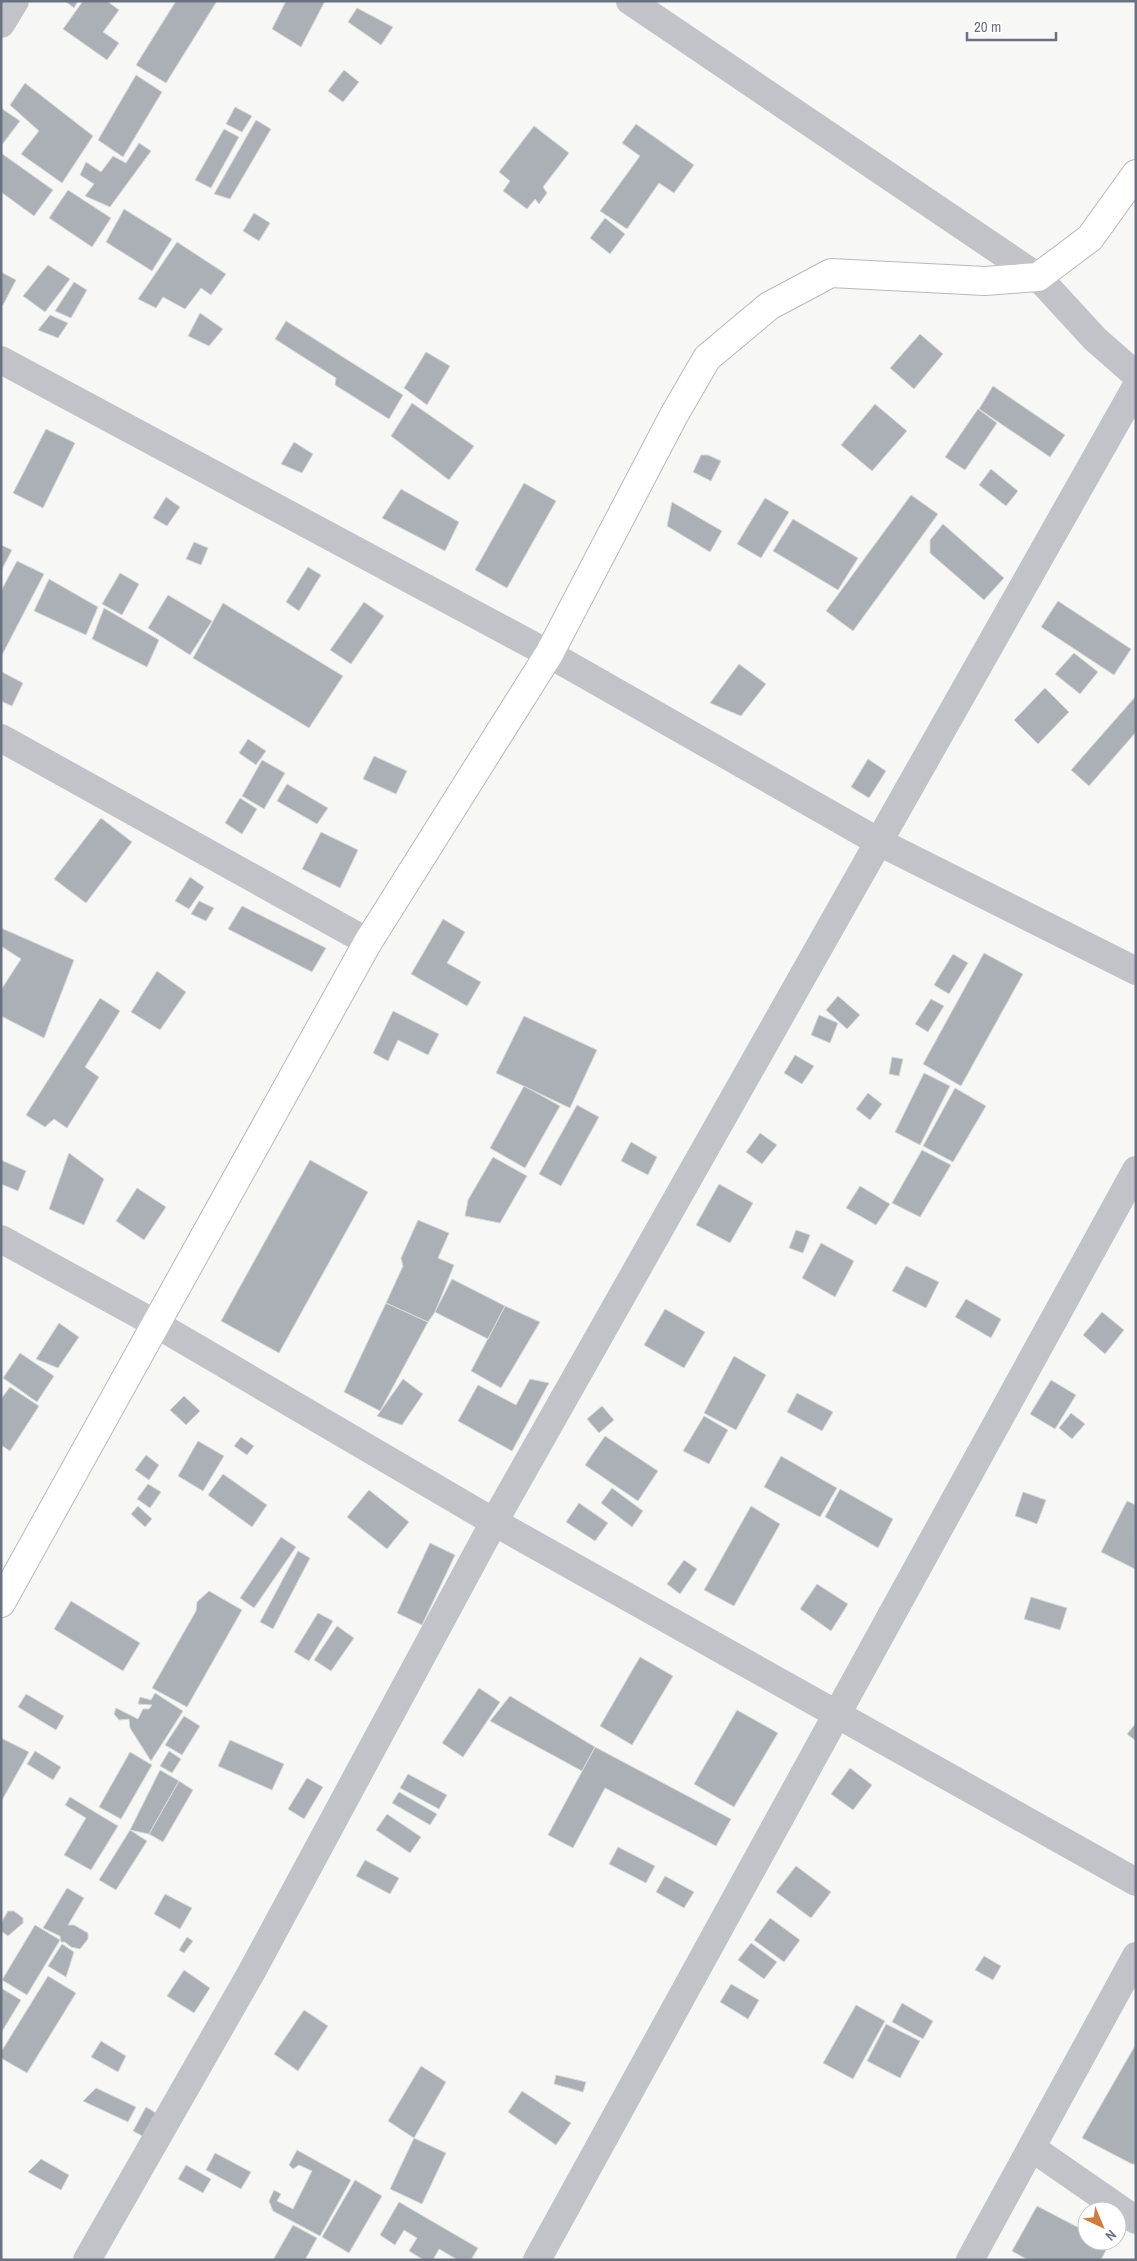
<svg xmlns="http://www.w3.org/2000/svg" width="1137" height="2261" font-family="'Archivo Narrow',sans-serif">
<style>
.building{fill:#abafb6;stroke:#d8d9d7}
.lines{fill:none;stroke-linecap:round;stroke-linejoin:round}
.secondary-casing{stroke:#b6b9be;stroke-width:30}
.street{stroke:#c1c3c8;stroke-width:28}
.secondary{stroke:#fff;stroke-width:28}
</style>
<rect width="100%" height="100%" fill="#f7f7f5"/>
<path class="building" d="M65,1h13l-4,7z
M83,1h24l12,9 -16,22 16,11 -12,17 -44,-31z
M176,1h41l-51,82 -30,-18z
M286,1h39l-24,46 -29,-18z
M357,8l36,19 -12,18 -33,-23z
M344,70l15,12 -16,20 -15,-11z
M136,75l26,17 -39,65 -25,-17z
M25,83l68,53 -31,47 -41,-29 18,-23 -29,-26z
M235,107l17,9 -10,16 -16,-8z
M1,108l19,13 -19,25z
M256,120l15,9 -41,70 -16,-5z
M636,124l58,41 -20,28 -15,-10 -32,46 -27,-18 40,-55 -18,-13z
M534,126l35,27 -26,34 4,6 -8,11 -4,-5 -8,10 -24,-18 7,-10 -11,-9z
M224,129l15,8 -28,51 -16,-8z
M139,143l12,8 -41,56 -25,-11 9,-12 -14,-9 6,-13 15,10 12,-16 13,7z
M1,153l52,37 -19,26 -33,-24z
M68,190l43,28 -19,29 -43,-29z
M124,209l48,30 -20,32 -46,-29z
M254,213l16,10 -11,18 -16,-10z
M605,218l20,16 -15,20 -20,-16z
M177,242l49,32 -15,21 -10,-7 -16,21 -22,-12 -7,11 -18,-9z
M48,265l22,14 -25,33 -22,-16z
M1,272l15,8 -13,25 -2,-1z
M74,282l13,8 -16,28 -16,-7z
M200,313l23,16 -14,17 -21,-10z
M50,315l18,8 -10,15 -20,-8z
M286,321l117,74 -14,24 -54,-34 1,-7 -61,-39z
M920,334l23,20 -29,35 -24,-21z
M426,352l24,14 -23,39 -23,-17z
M993,386l72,49 -15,22 -71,-48z
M412,403l62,43 -25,34 -58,-44z
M875,404l32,27 -35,40 -31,-26z
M978,409l19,14 -32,47 -20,-13z
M46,429l29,14 -32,65 -30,-15z
M294,442l19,12 -11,19 -21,-9z
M701,455h7l13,6 -10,20 -18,-9z
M991,469l27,22 -12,15 -27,-21z
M524,483l32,18 -49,87 -32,-18z
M401,489l58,33 -14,29 -63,-33z
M911,495l27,19 -85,117 -27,-20z
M166,497l14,10 -13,19 -14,-8z
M765,498l24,14 -28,46 -24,-14z
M672,502l50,29 -12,21 -43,-26z
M793,519l65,39 -20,32 -65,-39z
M943,524l61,54 -20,22 -54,-47v-13z
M194,542l14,6 -7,17 -15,-6z
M1,545l11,5 -11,21z
M17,561l27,13 -43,83v-66z
M308,567l13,8 -22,36 -13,-9z
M120,573l19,11 -17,31 -20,-11z
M49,579l49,28 -12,28 -52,-24z
M168,595l44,26 -22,34 -42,-27z
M1058,601l73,48 -17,26 -73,-48z
M364,602l20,14 -33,48 -21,-14z
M223,603l120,73 -34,52 -116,-70z
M104,608l55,32 -12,27 -55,-28z
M1074,653l24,19 -18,22 -25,-20z
M739,664l27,20 -25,32 -31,-13z
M2,672l21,11 -11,23 -11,-5z
M1045,688l24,24 -31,32 -24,-24z
M1136,696v36l-47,54 -18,-16z
M248,739l18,12 -10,14 -17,-12z
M374,756l33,15 -11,23 -33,-15z
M868,759l18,12 -17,27 -18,-11z
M262,760l23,13 -21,36 -22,-13z
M287,784l41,24 -11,16 -40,-23z
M240,798l17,11 -15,25 -17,-11z
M101,818l31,24 -46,61 -32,-24z
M321,832l37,18 -18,38 -38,-19z
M190,877l14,10 -15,22 -14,-8z
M199,901l15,7 -8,13 -15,-7z
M242,906l84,42 -14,24 -84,-43z
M443,919l22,13 -18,31 34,19 -14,24 -56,-32z
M1,928l73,32 -30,78 -43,-22v-26l20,-31 -20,-13z
M984,953l39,21 -62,112 -38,-22z
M953,954l15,9 -19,31 -15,-9z
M157,971l29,21 -26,38 -29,-18z
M838,996l22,19 -13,14 -21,-19z
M100,998l20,13 -35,56 14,10 -32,51 -13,-9 -9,8 -19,-12z
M931,999l13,7 -16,26 -13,-8z
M393,1011l46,23 -11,21 -30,-15 -10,21 -15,-8z
M819,1015l19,8 -8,20 -19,-8z
M524,1016l73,34 -27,58 -74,-35z
M795,1055l19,11 -12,18 -18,-11z
M892,1057l11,2 -4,17 -10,-2z
M924,1073l26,13 -30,59 -25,-13z
M524,1086l36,20 -35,62 -35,-20z
M955,1088l31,18 -33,56 -30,-16z
M868,1093l14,11 -12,16 -14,-11z
M577,1105l22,12 -38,69 -22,-12z
M760,1133l17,12 -15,19 -16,-12z
M631,1142l26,15 -9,18 -27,-14z
M922,1150l29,15 -31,52 -28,-14z
M69,1153l35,26 -20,46 -35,-16z
M493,1157l34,19 -27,47 -35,-7 3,-16z
M1,1160l25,11 -8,20 -17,-7z
M310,1160l58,32 -89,161 -58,-32z
M719,1184l34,19 -23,40 -34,-18z
M860,1186l30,18 -14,21 -30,-17z
M137,1188l29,19 -22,33 -28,-19z
M418,1220l31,13 -11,25 16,7 -19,47 -7,10 -42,-19 17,-37 -2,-8z
M796,1230l14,5 -7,18 -14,-5z
M821,1243l33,18 -19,36 -33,-19z
M906,1266l33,16 -13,26 -34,-17z
M452,1279l53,27 -17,33 -53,-27z
M966,1299l35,20 -10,19 -36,-21z
M386,1303l42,19 -48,89 -36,-19z
M505,1306l35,16 -39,66 -30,-17z
M665,1309l40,23 -21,36 -40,-23z
M1102,1312l22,18 -19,24 -22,-19z
M59,1323l20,14 -21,31 -22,-9z
M20,1353l34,23 -17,26 -34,-24z
M734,1356l32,19 -30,55 -32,-17z
M403,1379l20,15 -21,31 -25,-9z
M530,1379l19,4 -37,68 -54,-30 20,-36 38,20z
M1051,1380l25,15 -21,34 -25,-15z
M10,1387l29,19 -29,45 -9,-6v-46z
M797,1393l36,19 -11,19 -35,-19z
M184,1396l16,15 -14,14 -16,-15z
M602,1406l12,14 -15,13 -12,-14z
M1071,1413l14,11 -13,15 -13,-11z
M704,1416l24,14 -19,34 -26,-13z
M605,1436l53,35 -20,30 -53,-36z
M241,1437l13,9 -7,9 -13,-9z
M198,1441l26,15 -21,35 -25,-15z
M146,1455l13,10 -10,15 -14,-10z
M781,1456l56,32 -17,29 -56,-30z
M223,1474l44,31 -15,22 -44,-32z
M148,1484l13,8 -11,16 -13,-9z
M612,1488l31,23 -11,16 -31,-24z
M840,1489l53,30 -15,29 -53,-31z
M369,1490l40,32 -22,27 -40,-32z
M1023,1492l23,8 -9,24 -22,-8z
M1127,1501l9,4 -1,64 -34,-17z
M579,1503l29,20 -13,18 -29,-19z
M138,1506l14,13 -7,8 -14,-13z
M751,1506l29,18 -46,82 -30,-16z
M281,1537l15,10 -42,61 -14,-10z
M430,1543l25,12 -33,70 -25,-12z
M298,1551l12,7 -37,71 -13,-7z
M684,1560l13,9 -17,25 -13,-10z
M817,1584l31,20 -17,27 -31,-22z
M209,1591l33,19 -55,97 -35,-19 44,-77 1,-9z
M1031,1597l36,11 -7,22 -36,-11z
M71,1601l69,42 -17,28 -69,-42z
M318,1613l15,8 -24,40 -15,-9z
M337,1626l17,12 -23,33 -17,-11z
M640,1657l33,19 -41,69 -32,-19z
M479,1688l21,14 -37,55 -21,-14z
M155,1693l28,18 -32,50 -21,-33 -1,-9 -10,1 -5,-6 2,-6 22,11 5,-10h6l3,-4 -14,-1 2,-7 11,3z
M26,1694l38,22 -8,14 -38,-23z
M510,1696l85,51 -13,24 -92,-50z
M737,1710l41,23 -44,74 -40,-23z
M184,1716l16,10 -18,29 -17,-10z
M1136,1723v18l-9,-7z
M1,1738l28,14 -28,50z
M230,1740l54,24 -12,26 -54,-24z
M595,1747l136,72 -15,27 -111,-58 -32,60 -25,-13z
M35,1751l26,16 -8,13 -26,-16z
M169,1751l12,8 -9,14 -12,-7z
M130,1752l22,13 -31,54 -22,-12z
M850,1768l22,17 -19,25 -22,-16z
M160,1770l19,11 -30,53 -19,-4z
M408,1774l39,21 -8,14 -39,-21z
M307,1778l16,9 -19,32 -16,-10z
M179,1781l14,9 -30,52 -14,-8z
M399,1792l38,22 -7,11 -38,-22z
M70,1797l48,29 -27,44 -27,-15 22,-37 -21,-13z
M387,1814l34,23 -11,16 -34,-23z
M130,1830l17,11 -31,49 -17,-10z
M618,1847l37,19 -9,17 -37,-19z
M365,1860l34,18 -9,16 -34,-18z
M796,1866l35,26 -20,26 -35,-26z
M665,1876l29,16 -10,16 -28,-16z
M67,1888l17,10 -16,27h6l14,8v6l-8,10 -9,-2 -6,-5h-4l-1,-6 -17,-8z
M165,1894l27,14 -12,21 -26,-15z
M8,1911h6l9,7v5l-15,13 -7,-5v-8z
M770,1918l30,22 -16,22 -30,-22z
M35,1925l25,15 -33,55 -25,-15z
M187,1937l6,4 -9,12 -5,-3z
M751,1943l26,19 -13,17 -26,-19z
M62,1944l12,8 -8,25 -18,-11z
M984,1956l17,10 -8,14 -18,-10z
M184,1970l26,18 -16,25 -27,-17z
M48,1976l28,17 -49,80 -26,-15v-6z
M731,1984l28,16 -11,19 -28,-17z
M1,1988l20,12 -20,33z
M902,2003l31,18 -10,18 -31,-17z
M856,2005l29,16 -32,58 -30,-16z
M304,2010l24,16 -30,45 -24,-17z
M886,2024l34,17 -20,37 -33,-17z
M101,2041l25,15 -8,16 -27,-15z
M1136,2044v120h-4l-50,-26z
M421,2066l25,16 -32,56 -26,-17z
M556,2075l30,7 -3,10 -29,-8z
M96,2088l40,19 -8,15 -45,-21z
M522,2091l49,32 -15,22 -48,-33z
M146,2107l15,9 -13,23 -15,-8z
M414,2138l32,15 -24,51 -32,-15z
M297,2150l54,30 -31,56 -47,-25 -4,-10 5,-11 7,4 -4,7 16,8 19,-38 -13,-6 -6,4 -4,-4z
M215,2153l36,19 -10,17 -35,-19z
M41,2159l28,16 -8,15 -33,-18z
M186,2165l25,14 -8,14 -25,-14z
M355,2180l27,16 -33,57 -27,-16z
M399,2202l79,46 -7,12h-13l-19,-11 -6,11h-9l-15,-9 8,-13 -13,-8 -9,15 -15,-10z
M1037,2206l50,26v9h17l5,3 -8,16h-73l-16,-9z
M293,2225l24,13 -12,22h-32z"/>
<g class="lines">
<defs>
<path id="secondary" d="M1,1603l367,-661 181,-288 125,-239 33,-57 62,-52 62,-33 154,8 53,-4 52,-39 46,-64"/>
</defs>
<use href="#secondary" class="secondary-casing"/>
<path class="street" d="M630,1l408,276 57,62 41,36
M1,24l14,-23
M1,360l548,294 330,188 257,129
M1,738l367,204
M1,1239l155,85 338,198 642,360
M1032,2148l104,72
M87,2260l164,-287 243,-451 642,-1135
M537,2260l599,-1090
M970,2260l166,-304"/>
<use href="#secondary" class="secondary"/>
</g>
<rect width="1137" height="2261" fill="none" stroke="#6a7282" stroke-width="5"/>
<g transform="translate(1102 2226) rotate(136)"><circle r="24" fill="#ffffff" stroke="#c3c7cd"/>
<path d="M0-4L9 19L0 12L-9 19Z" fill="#ce7d3e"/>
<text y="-8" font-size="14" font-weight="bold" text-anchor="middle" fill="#6a7282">N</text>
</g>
<path d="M967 32v8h89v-8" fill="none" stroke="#6a7282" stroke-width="2.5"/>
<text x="974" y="32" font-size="15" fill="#6a7282" stroke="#ffffff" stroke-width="4" paint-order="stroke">20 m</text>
</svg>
